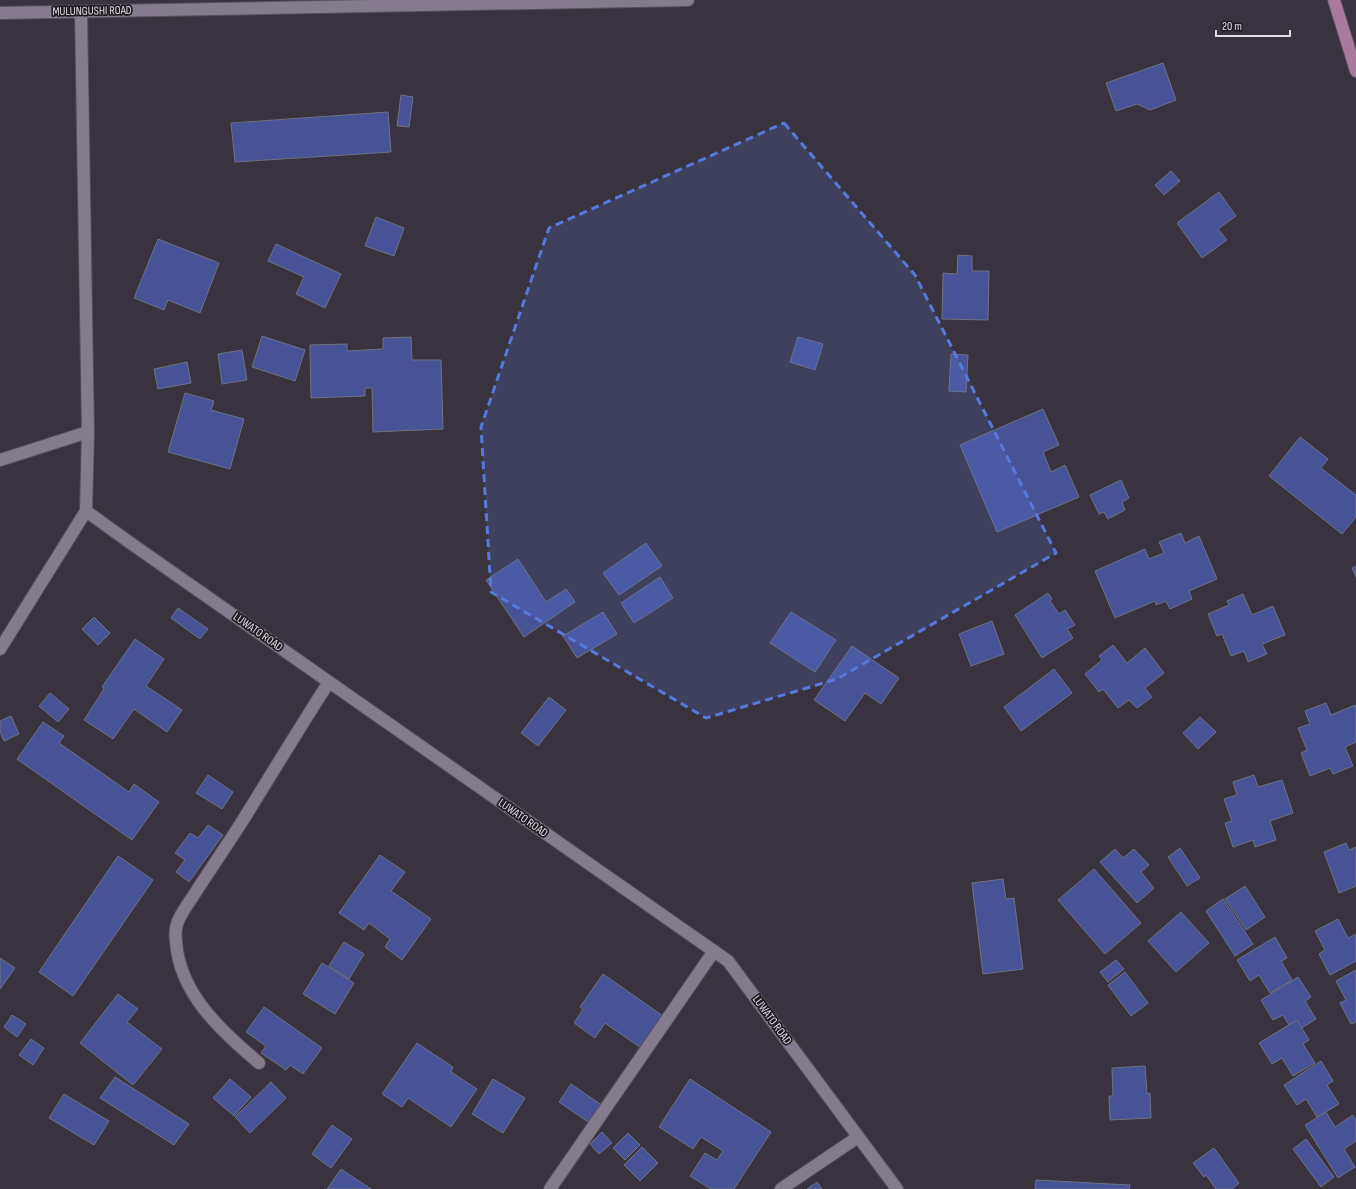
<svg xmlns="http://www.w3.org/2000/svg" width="1356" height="1189" font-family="'Sofia Sans Condensed',sans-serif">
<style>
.building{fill:#475396;stroke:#6f7383}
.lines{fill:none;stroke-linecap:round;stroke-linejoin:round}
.minor-casing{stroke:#56505b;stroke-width:14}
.major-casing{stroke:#56505b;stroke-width:14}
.minor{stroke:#847c8c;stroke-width:12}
.major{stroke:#a97a9b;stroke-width:12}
.marked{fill:#5879dc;fill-opacity:0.2;stroke:#5879dc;stroke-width:3;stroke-dasharray:8 5;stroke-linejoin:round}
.labels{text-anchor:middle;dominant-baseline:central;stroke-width:3.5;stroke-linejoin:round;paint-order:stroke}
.street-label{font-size:12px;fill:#e0dce4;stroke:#1e1b21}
</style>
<rect width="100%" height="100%" fill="#39323f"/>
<g class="building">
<path d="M1163,63L1176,100L1150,110L1137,104L1116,111L1106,83Z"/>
<path d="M401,95L413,97L409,127L397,126Z"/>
<path d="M388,112L391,152L235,162L231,123Z"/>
<path d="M1171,171L1180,181L1164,195L1155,185Z"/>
<path d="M1219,192L1236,216L1218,229L1227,240L1202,258L1177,223Z"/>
<path d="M376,217L404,228L394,256L365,246Z"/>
<path d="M158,239L219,263L200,313L168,300L164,310L134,298Z"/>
<path d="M276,244L341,274L325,308L296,294L304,277L268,261Z"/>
<path d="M958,255L972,256V271H989L988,320L942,319L943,273L957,274Z"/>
<path d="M262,336L305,350L295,381L252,367Z"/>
<path d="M411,337L412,360H441L443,429L373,432L372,388H365V396L311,398L310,345L347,344V351L383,349V338Z"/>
<path d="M798,337L823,344L815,370L790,362Z"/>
<path d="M242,350L247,380L222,384L218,354Z"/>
<path d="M951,354L968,355L966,392L949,391Z"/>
<path d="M187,362L191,383L158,389L154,369Z"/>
<path d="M185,393L214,401L211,410L244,419L230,469L168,452Z"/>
<path d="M1043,409L1059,445L1043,452L1051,472L1065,465L1079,497L997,532L960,445Z"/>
<path d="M1300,437L1328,459L1321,468L1356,495V517L1342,534L1269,476Z"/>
<path d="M1121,480L1129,498L1122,502L1125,510L1108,519L1104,512L1099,514L1090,495Z"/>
<path d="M1181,533L1185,543L1199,536L1217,579L1189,591L1192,599L1170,609L1166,601L1156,605L1155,601L1115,618L1095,571L1145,549L1149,559L1164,553L1159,542Z"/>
<path d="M646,543L662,566L619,595L603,573Z"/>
<path d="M518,559L546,602L566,589L575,602L524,637L486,580Z"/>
<path d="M1356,566V577L1352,568Z"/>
<path d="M660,577L673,598L634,623L621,603Z"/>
<path d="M1048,593L1052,599L1050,601L1059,614L1065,610L1075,625L1067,629L1073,638L1042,658L1015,615Z"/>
<path d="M1243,594L1252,615L1273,606L1285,635L1262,644L1267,654L1248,662L1244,651L1231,656L1222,634L1217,636L1208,614L1229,605L1227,601Z"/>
<path d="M178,608L208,629L200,639L171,618Z"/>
<path d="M603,612L617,634L577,658L563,636Z"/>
<path d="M791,612L836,640L815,672L770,643Z"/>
<path d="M94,617L110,633L98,645L82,629Z"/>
<path d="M992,621L1004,654L971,666L959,634Z"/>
<path d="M135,639L164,659L146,686L182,710L167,732L134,709L113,739L84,720L104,689L102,687Z"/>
<path d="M1113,645L1127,663L1145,648L1164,673L1145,688L1152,697L1137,708L1129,700L1118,708L1103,689L1099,692L1085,674L1102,660L1099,656Z"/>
<path d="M852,646L899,678L881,704L865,693L845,721L814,700Z"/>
<path d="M1054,669L1072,693L1021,731L1004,707Z"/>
<path d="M50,693L69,709L58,722L39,706Z"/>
<path d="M549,697L566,710L538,746L521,733Z"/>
<path d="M1326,703L1331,715L1355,705L1356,708V742L1345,747L1353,766L1333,774L1330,768L1310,776L1301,753L1307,750L1298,728L1310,724L1305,711Z"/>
<path d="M11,716L19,734L4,741L0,732V721Z"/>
<path d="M1200,717L1216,732L1198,749L1183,733Z"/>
<path d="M43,722L64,736L59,743L129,792L134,784L159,802L132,840L17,759Z"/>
<path d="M208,775L233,792L222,809L196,793Z"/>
<path d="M1254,775L1258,787L1282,780L1293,813L1270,821L1276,840L1255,847L1253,840L1233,847L1225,823L1232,821L1224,799L1237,795L1233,782Z"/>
<path d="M208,825L223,835L189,882L176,872L185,860L175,853L190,833L198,838Z"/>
<path d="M1346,843L1349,850L1356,847V886L1339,893L1324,852Z"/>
<path d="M1180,848L1200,878L1187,886L1168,857Z"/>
<path d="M1115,849L1123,858L1134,849L1149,865L1141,872L1154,888L1137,903L1100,862Z"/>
<path d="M380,855L405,872L391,891L431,919L402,960L385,947L390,939L369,923L364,930L339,913Z"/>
<path d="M118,856L153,880L73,996L39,972Z"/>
<path d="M1094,869L1141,923L1105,954L1058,900Z"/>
<path d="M1003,879L1006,899L1014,898L1023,969L983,974L972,883Z"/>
<path d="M1245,886L1265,917L1246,930L1225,899Z"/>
<path d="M1223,899L1253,944L1235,956L1206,911Z"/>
<path d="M1181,912L1209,943L1176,972L1148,941Z"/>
<path d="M1338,919L1348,938L1356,934V961L1330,975L1319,954L1325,950L1315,931Z"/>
<path d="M1275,937L1287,958L1281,961L1292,980L1270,993L1259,975L1250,981L1237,960Z"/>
<path d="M344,942L364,954L349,979L329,966Z"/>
<path d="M0,958L15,968L0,989Z"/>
<path d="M1116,960L1124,969L1108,982L1100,972Z"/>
<path d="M322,963L354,983L335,1014L303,994Z"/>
<path d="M1356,970V1022L1351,1024L1340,1003L1346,1000L1336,981Z"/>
<path d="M1125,972L1148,1003L1131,1016L1108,985Z"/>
<path d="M603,974L663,1016L641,1048L605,1023L595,1038L574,1023L583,1009L580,1007Z"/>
<path d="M1298,977L1311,997L1305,1001L1316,1019L1294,1033L1283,1015L1273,1020L1261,1000Z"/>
<path d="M118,994L138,1009L127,1022L162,1049L133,1085L80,1043Z"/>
<path d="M264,1007L322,1048L303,1074L290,1065L286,1070L261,1053L266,1046L246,1032Z"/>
<path d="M12,1015L26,1024L17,1037L4,1027Z"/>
<path d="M1297,1020L1309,1040L1303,1044L1315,1063L1293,1076L1282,1058L1272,1064L1259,1043Z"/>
<path d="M31,1039L44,1048L33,1065L19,1055Z"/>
<path d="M417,1043L453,1067L451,1072L477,1089L451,1127L408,1098L402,1107L382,1094Z"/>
<path d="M1321,1061L1333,1081L1327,1085L1339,1104L1317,1117L1306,1099L1297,1105L1284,1085Z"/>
<path d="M1145,1066L1147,1094L1150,1093L1151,1118L1110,1120L1109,1096H1113L1112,1068Z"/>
<path d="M115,1077L189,1124L174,1145L100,1098Z"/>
<path d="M230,1079L251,1097L234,1116L213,1098Z"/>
<path d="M493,1079L525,1098L503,1133L472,1114Z"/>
<path d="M690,1079L771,1132L734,1189H711L690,1176L705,1153L717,1160L723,1151L701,1137L693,1149L659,1127Z"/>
<path d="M271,1082L286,1098L250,1133L235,1117Z"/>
<path d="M571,1084L603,1106L591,1124L559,1102Z"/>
<path d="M64,1094L109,1121L94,1145L49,1118Z"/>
<path d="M1326,1112L1335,1127L1353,1115L1356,1120V1141L1344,1149L1355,1167L1338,1178L1305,1125Z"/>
<path d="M332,1125L352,1139L331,1168L312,1154Z"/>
<path d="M602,1132L612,1143L599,1154L590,1144Z"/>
<path d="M628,1133L640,1145L625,1160L613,1148Z"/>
<path d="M1306,1139L1334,1177L1321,1187L1293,1149Z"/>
<path d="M642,1147L658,1163L640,1181L624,1165Z"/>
<path d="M1214,1148L1239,1183L1232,1189H1216L1206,1175L1204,1177L1193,1163Z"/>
<path d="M341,1169L371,1189H327Z"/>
<path d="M1036,1180L1130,1185L1129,1189H1035Z"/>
<path d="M817,1182L822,1189H807Z"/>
</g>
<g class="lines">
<g class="minor-casing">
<g id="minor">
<path d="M0,13L688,0"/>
<path d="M0,460L88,432"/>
<path d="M86,511L129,542L728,961L897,1189"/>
<path d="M0,649L86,511L88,432L81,12"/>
<path d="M259,1063C221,1031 179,993 176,941C175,934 176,924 180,917C185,907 193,897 199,887C212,867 225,848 238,828C268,780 298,730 329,682"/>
<path d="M550,1189L714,951"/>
<path d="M781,1189L858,1137"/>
</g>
</g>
<g class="major-casing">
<path id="major" d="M1334,0L1356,71"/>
</g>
<use href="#minor" class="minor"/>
<use href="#major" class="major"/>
</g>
<path class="marked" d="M784,123L915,275L1056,553L837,679L706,718L491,592L481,427L549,228Z"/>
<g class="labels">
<g class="street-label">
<text transform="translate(92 11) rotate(-1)">MULUNGUSHI ROAD</text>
<text transform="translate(258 632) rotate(35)">LUWATO ROAD</text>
<text transform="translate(523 818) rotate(35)">LUWATO ROAD</text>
<text transform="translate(772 1020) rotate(54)">LUWATO ROAD</text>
</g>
</g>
<path d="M1216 30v6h74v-6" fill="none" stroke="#e0dce4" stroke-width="2"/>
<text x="1222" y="30" font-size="12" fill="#e0dce4" stroke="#1e1b21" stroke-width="3" paint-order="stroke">20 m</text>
</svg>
